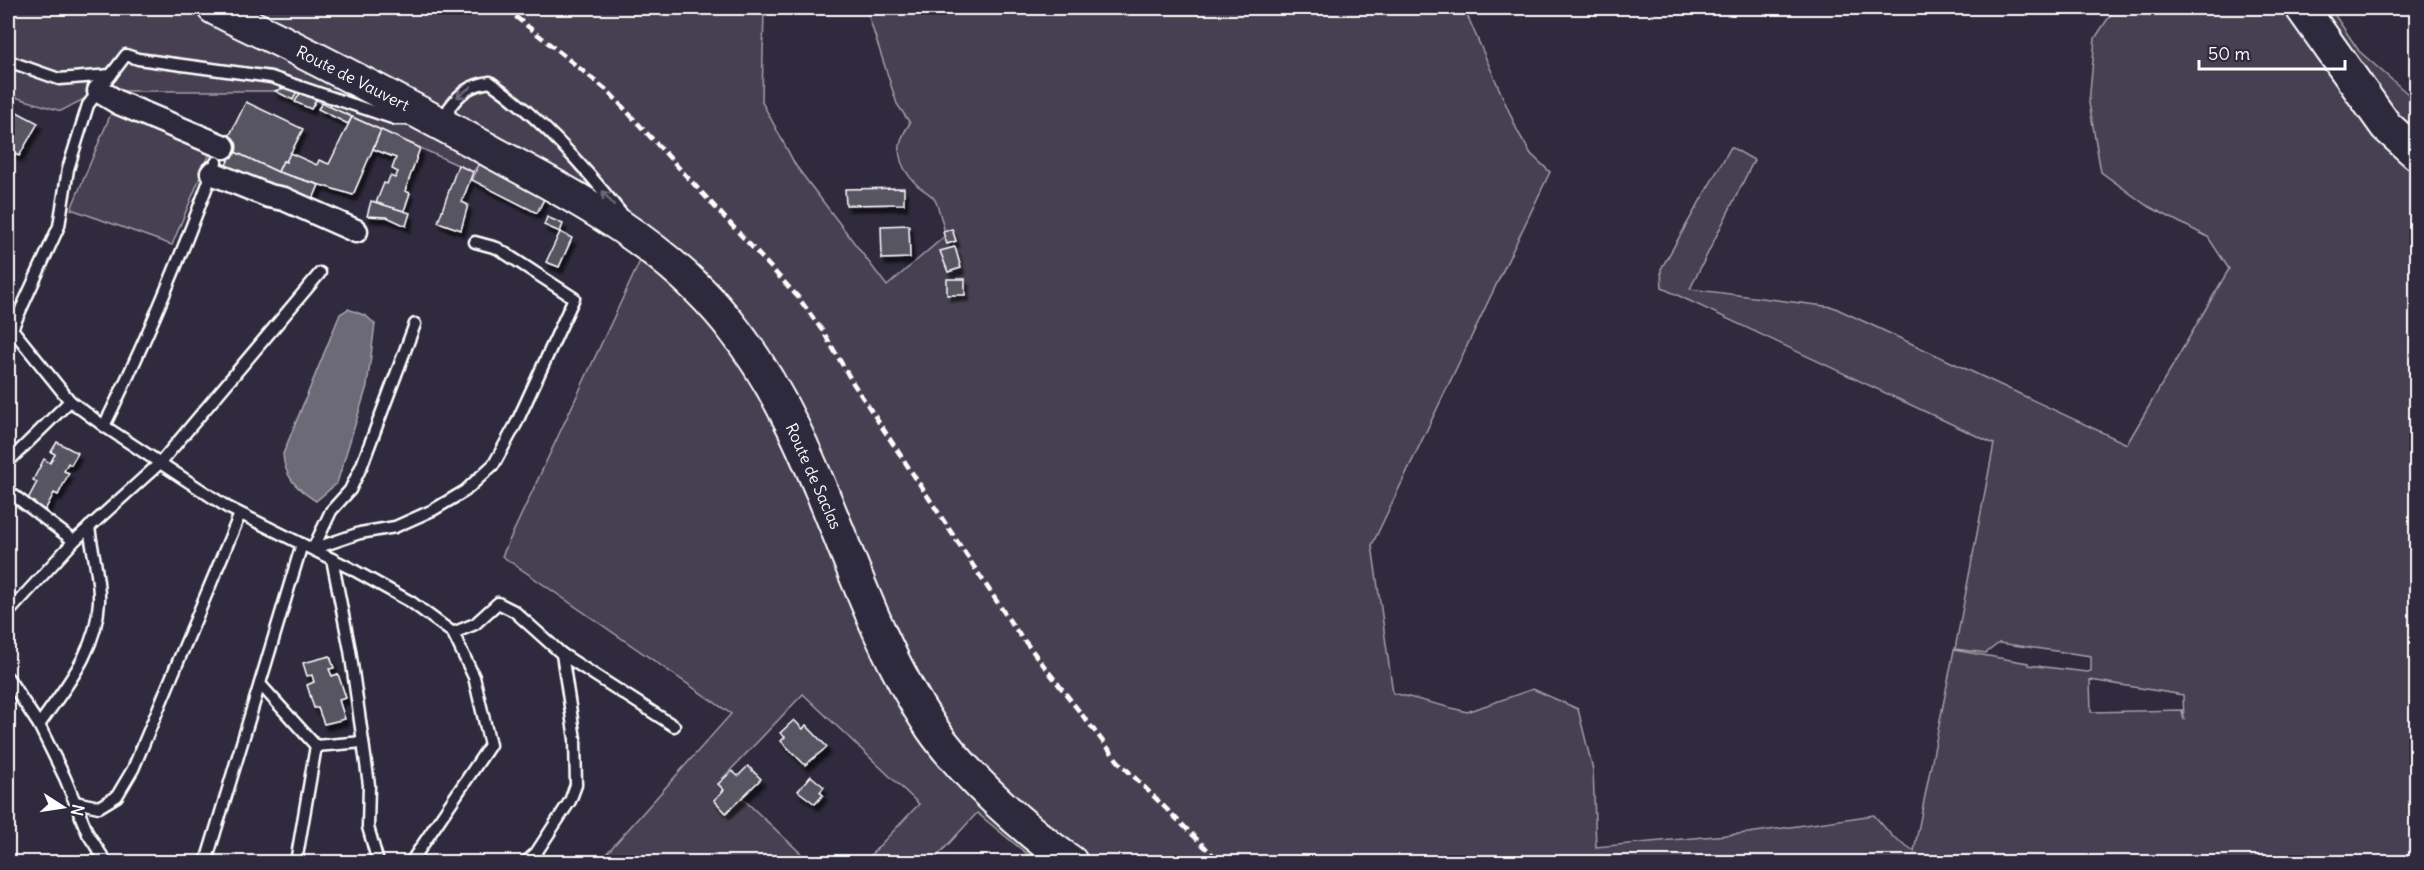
<svg xmlns="http://www.w3.org/2000/svg" width="2424" height="870" font-family="Delius,sans-serif">
<style>
.green{fill:#464152;stroke:#a2a0a8;stroke-width:1.5;fill-rule:evenodd}
.water{fill:#6d6a77;stroke:#a7a6ad;stroke-width:1.5}
.building{fill:#595564;stroke:#fff;stroke-width:1.5;filter:url(#shadow)}
.lines{fill:none;stroke-linecap:round;stroke-linejoin:round}
.lane-casing{stroke:#fff;stroke-width:15}
.street-casing{stroke:#fff;stroke-width:27}
.secondary-casing{stroke:#fff;stroke-width:36}
.lane{stroke:#2f2a3d;stroke-width:10}
.street{stroke:#2f2a3d;stroke-width:22}
.secondary{stroke:#2f2a3d;stroke-width:32}
.rail{stroke:#fff;stroke-width:4.5;stroke-dasharray:9 4.5;stroke-linecap:butt}
.oneway{stroke:#6d6a77}
.labels{text-anchor:middle;dominant-baseline:central;stroke-width:6;stroke-linejoin:round;paint-order:stroke}
.street-label{font-size:16px;fill:#fff;stroke:#2f2a3d}
</style>
<defs>
<filter id="shadow"><feDropShadow dx="3.5" dy="6" stdDeviation="1.5" flood-color="#0009"/></filter>
</defs>
<rect width="100%" height="100%" fill="#2f2a3d"/>
<filter id="ink" filterUnits="userSpaceOnUse"><feTurbulence type="fractalNoise" baseFrequency=".0167" numOctaves="2"/><feDisplacementMap in="SourceGraphic" scale="12" xChannelSelector="R" yChannelSelector="G"/><feConvolveMatrix kernelMatrix="1 2 1 2 8 2 1 2 1" color-interpolation-filters="sRGB"/></filter>
<g filter="url(#ink)">
<g class="green">
<path d="M8,8H764L762,102L796,166L887,286L946,235C942,224 940,210 935,200C931,193 922,190 917,185C896,164 894,146 910,123L897,104L866,8H1464L1518,132L1531,154L1550,172L1372,545L1393,693L1467,712L1533,689L1578,709L1593,770L1596,847L1748,833L1874,815L1892,836L1914,851L1954,650L2028,663V665L2087,672L2091,671V656L1999,643L1986,653L1955,649L1994,444L1662,288L1661,269L1731,147L1754,160L1690,289L1833,307L2127,444L2229,269L2208,237L2146,205L2101,172L2089,103L2095,38L2115,8H2330L2359,51L2416,101V862H1037L977,813L932,862H864L919,804L803,694L722,779L810,862H599L731,714L502,556L640,261L563,206L479,164L473,172L287,87L275,91H99L61,111L8,95ZM2090,680L2183,695L2184,720L2182,710L2091,712Z"/>
<path d="M112,111L211,151L172,245L71,209Z"/>
</g>
<path class="water" d="M348,309L366,316L375,324L367,386L337,483L316,501C298,490 284,477 283,454L340,314Z"/>
<g class="building">
<path d="M287,87L297,91L293,100L275,91Z"/>
<path d="M300,93L316,100L311,109L295,102Z"/>
<path d="M246,102L303,129L286,162L283,161L278,172L224,147Z"/>
<path d="M322,103L352,117L348,124L318,109Z"/>
<path d="M17,112L38,123L19,156L8,150V128Z"/>
<path d="M352,117L381,130L353,195L278,172L283,161L286,162L290,153L317,165L319,160L329,164Z"/>
<path d="M381,130L420,148L405,191L410,193L404,211L376,203L384,183L387,184L390,176L395,178L398,172L392,169L396,158L373,149Z"/>
<path d="M233,151L278,172L319,185L311,204L225,167Z"/>
<path d="M479,164L545,197L537,213L472,180Z"/>
<path d="M458,165L473,172L462,202L468,205L461,230L438,222Z"/>
<path d="M904,188V204L846,205L845,189Z"/>
<path d="M371,201L410,213L406,226L387,217L367,216Z"/>
<path d="M547,217L563,224L560,232L544,225Z"/>
<path d="M909,225L910,258L882,259L881,226Z"/>
<path d="M952,229L956,241L947,244L943,232Z"/>
<path d="M560,232L572,238L559,267L546,262Z"/>
<path d="M955,247L961,268L948,272L940,251Z"/>
<rect x="947" y="279" width="18" height="16"/>
<path d="M57,442L78,453L71,465L68,463L64,471L69,473L58,495L54,493L45,510L27,501L37,482L33,480L44,459L50,463L55,454L51,452Z"/>
<path d="M330,656L334,668L329,669L332,676L338,674L346,698L339,700L345,719L324,724L318,708H314L307,685L314,682L312,675L307,676L303,663Z"/>
<path d="M794,720L803,729L806,725L827,747L805,765L781,741L785,737L780,733Z"/>
<path d="M748,766L761,779L726,813L714,800L724,790L718,784L732,771L738,776Z"/>
<path d="M811,776L824,787L820,792L823,795L815,804L798,791Z"/>
</g>
<g class="lines">
<g class="lane-casing">
<g id="lane">
<path d="M8,61L59,79L111,75"/>
<path d="M450,123L449,108C461,92 470,85 490,82C540,117 583,165 621,213"/>
<path d="M216,162C183,252 147,340 104,426L70,401L12,329L59,226L68,169L88,105L126,55L138,59L271,77L395,119H409"/>
<path d="M104,426L227,507L350,568L411,602L453,633L474,677L490,745L411,862"/>
<path d="M8,462L70,401"/>
<path d="M8,491L74,541L160,463L320,273"/>
<path d="M313,549L360,533L395,527L433,510L465,491L494,464L516,424L574,298L497,248L475,242"/>
<path d="M313,549L331,511L350,490L362,465L415,324"/>
<path d="M332,559L350,650L363,742"/>
<path d="M8,613L74,541"/>
<path d="M453,633L475,624L498,603L514,611L562,654L674,726"/>
<path d="M8,678L39,725L65,778L88,834L106,862"/>
<path d="M260,684L316,746L363,742L369,785L368,827L378,862"/>
<path d="M39,725C66,686 97,651 99,601C100,578 92,551 89,527"/>
<path d="M75,802L99,807L117,796L133,769L240,514"/>
<path d="M206,862L302,544"/>
<path d="M296,862L316,746"/>
<path d="M526,862L536,853L570,801L576,785L575,739L562,654"/>
</g>
</g>
<g class="street-casing">
<g id="street">
<path d="M99,91L119,103L224,147"/>
<path d="M212,173L269,196L284,199L356,231"/>
</g>
</g>
<g class="secondary-casing">
<g id="secondary">
<path d="M214,8C238,21 263,32 287,44C357,80 426,115 494,153C580,199 666,245 728,322C824,441 847,600 931,727C963,774 1025,830 1071,862"/>
<path d="M2302,8L2386,126L2416,153"/>
</g>
</g>
<use href="#lane" class="lane"/>
<use href="#street" class="street"/>
<use href="#secondary" class="secondary"/>
<path class="rail" d="M505,8L609,92L798,297L824,333L853,383L1013,626L1118,761L1220,862"/>
</g>
<defs><path id="oneway-shaft" d="M-6 0H5M1.5-3L5.5 0L1.5 3" fill="none" stroke-width="1.6" stroke-linecap="round" stroke-linejoin="round" transform="scale(1.5)"/></defs>
<g class="oneway">
<use href="#oneway-shaft" transform="translate(464 92) rotate(142)"/>
<use href="#oneway-shaft" transform="translate(608 198) rotate(-130)"/>
</g>
</g>
<g class="labels">
<g class="street-label">
<text transform="translate(353 78) rotate(27)">Route de Vauvert</text>
<text transform="translate(814 476) rotate(66)">Route de Saclas</text>
</g>
</g>
<rect width="2424" height="870" fill="none" stroke="#2f2a3d" stroke-width="30"/>
<rect x="15" y="15" width="2394" height="840" fill="none" stroke="#fff" stroke-width="2" filter="url(#ink)"/>
<g transform="translate(63 807) rotate(102)" stroke="#2f2a3d" stroke-width="4.5" paint-order="stroke">
<path d="M0-4.5L10 22L0 15L-10 22Z" fill="#ffffff"/>
<text y="-9" font-size="16" font-weight="bold" text-anchor="middle" fill="#ffffff">N</text>
</g>
<path d="M2199 60v9h146v-9" fill="none" stroke="#ffffff" stroke-width="3"/>
<text x="2208" y="60" font-size="18" fill="#ffffff" stroke="#2f2a3d" stroke-width="4.5" paint-order="stroke">50 m</text>
</svg>
